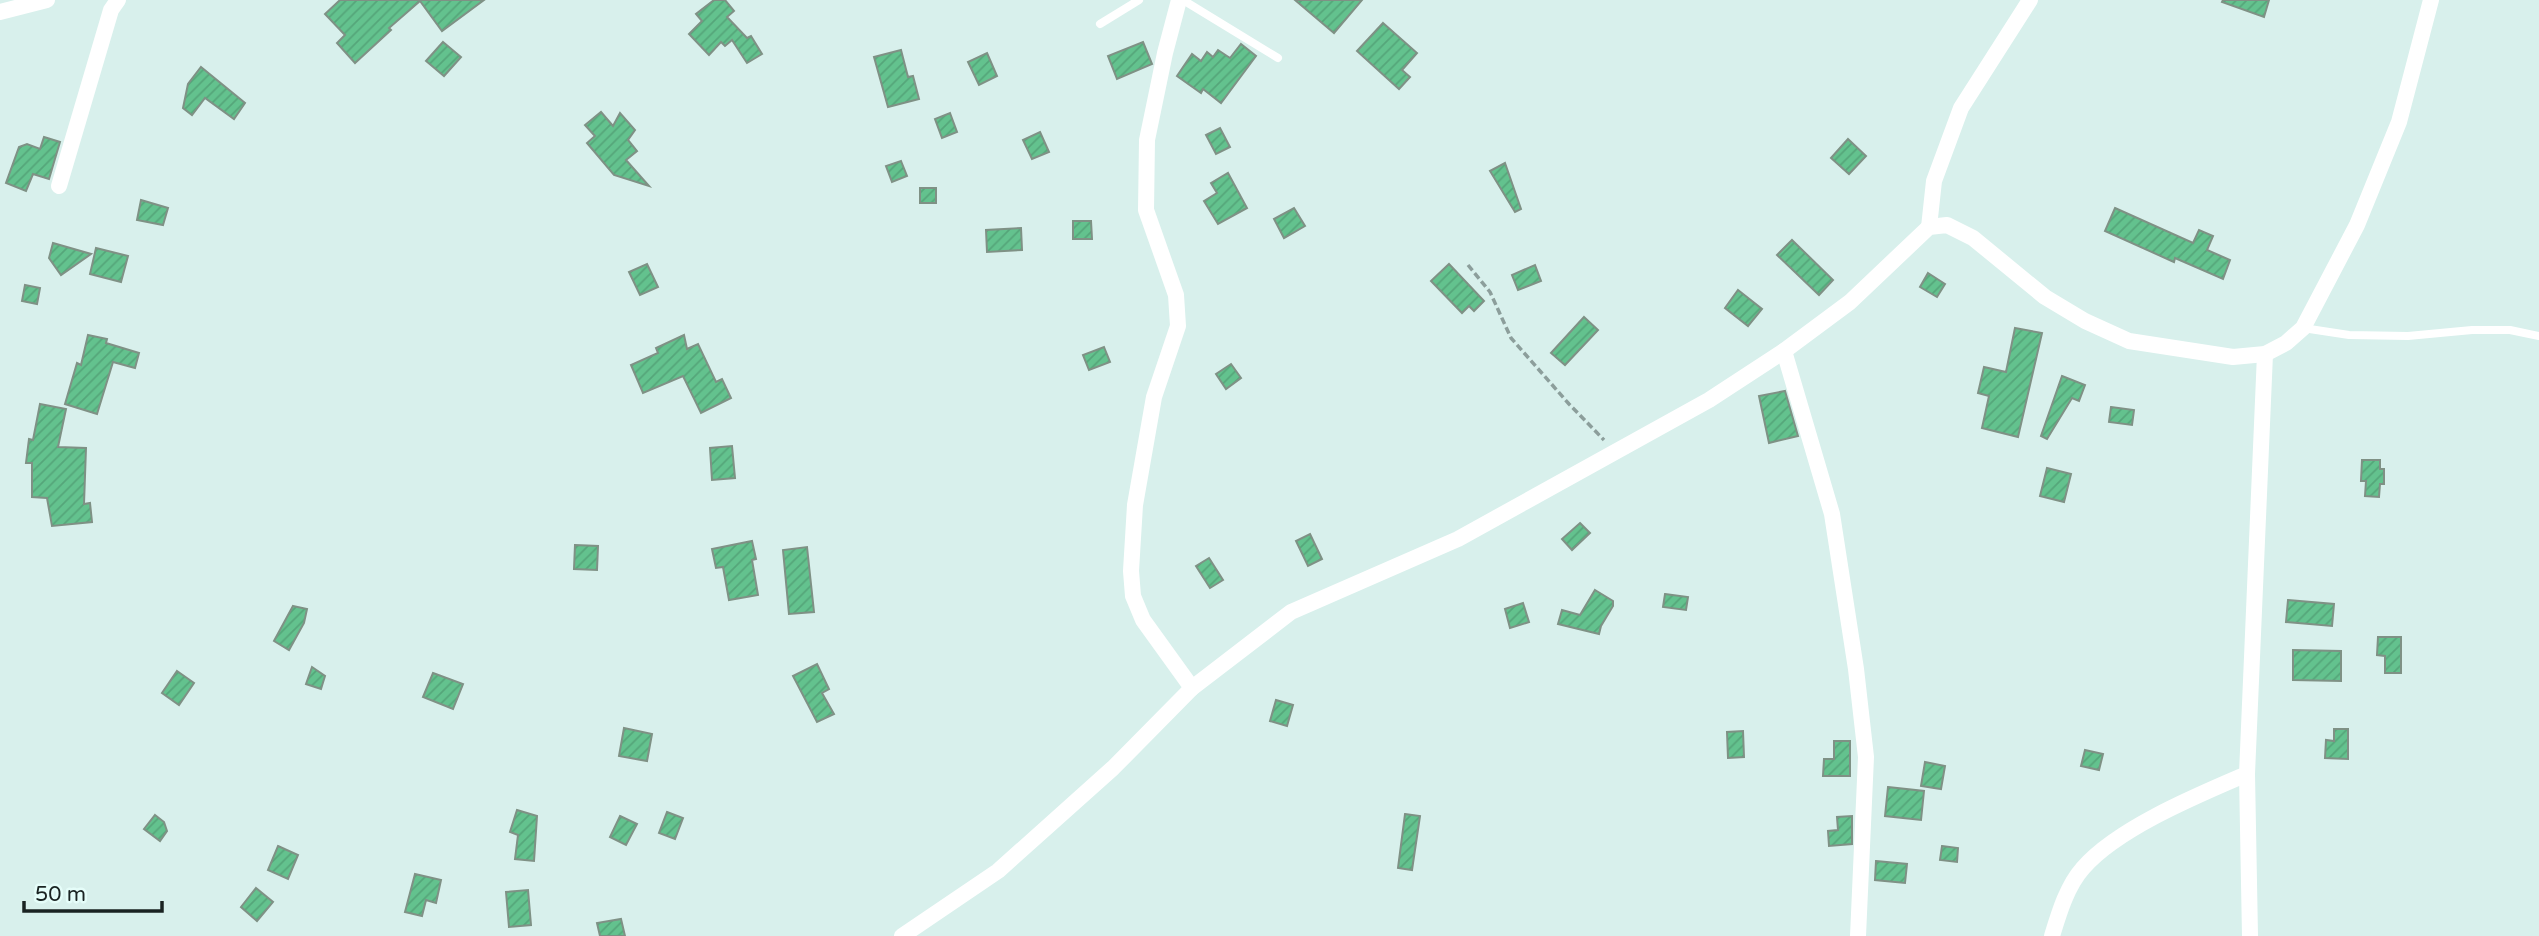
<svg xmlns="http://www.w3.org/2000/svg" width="2539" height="936" font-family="'Varela Round',sans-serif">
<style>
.building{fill:url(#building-hatch);stroke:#7f9185;stroke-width:2}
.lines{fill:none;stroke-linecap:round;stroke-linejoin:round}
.path{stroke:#8c9e9b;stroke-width:3.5;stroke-dasharray:7 3.5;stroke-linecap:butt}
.lane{stroke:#fff;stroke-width:8}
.street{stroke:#fff;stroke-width:16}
</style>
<defs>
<pattern id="building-hatch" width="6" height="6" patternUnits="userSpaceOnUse" patternTransform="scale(1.75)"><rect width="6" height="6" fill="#63c28e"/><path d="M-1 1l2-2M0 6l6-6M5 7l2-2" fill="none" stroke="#55a67a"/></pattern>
</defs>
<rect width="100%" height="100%" fill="#d8f0ec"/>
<g class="building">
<path d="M340,0H484L442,31L420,1L389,28L391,30L355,63L337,43L345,35L325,14Z"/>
<path d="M714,0H725L734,11L727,17L747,38L751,36L762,54L747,63L732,40L725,46L721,42L709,55L689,34L702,21L696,14Z"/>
<path d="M1295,0H1362L1334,33Z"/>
<path d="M2223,0H2269L2264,17L2222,2Z"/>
<path d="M1383,23L1417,53L1402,70L1410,77L1399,89L1357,51Z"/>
<path d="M443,42L461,57L444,76L426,61Z"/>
<path d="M1143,42L1152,64L1117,79L1108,56Z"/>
<path d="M1241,44L1256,56L1221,103L1203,89L1201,93L1177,76L1192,54L1201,61L1207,52L1213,57L1218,50L1230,58Z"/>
<path d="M901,50L908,77L913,76L919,99L888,107L874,57Z"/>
<path d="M987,53L997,76L979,85L968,62Z"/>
<path d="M201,67L245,103L234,119L205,98L192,115L183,108L188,84Z"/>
<path d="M601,112L613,126L620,113L635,130L628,140L637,151L626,160L649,186L614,175L587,143L595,136L585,125Z"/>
<path d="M950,113L957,132L942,138L935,119Z"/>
<path d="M1220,128L1230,147L1216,154L1206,135Z"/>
<path d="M1040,132L1049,152L1032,159L1023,140Z"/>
<path d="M44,137L60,142L49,179L33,174L26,191L6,183L19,147L27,144L40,149Z"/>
<path d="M1848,139L1866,156L1849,174L1831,158Z"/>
<path d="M901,161L907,176L892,182L886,166Z"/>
<path d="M1505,163L1521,209L1515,212L1490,171Z"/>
<path d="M1228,173L1247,208L1218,224L1204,201L1217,193L1211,183Z"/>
<rect x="920" y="188" width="16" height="15"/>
<path d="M141,200L168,208L163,225L137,220Z"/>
<path d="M1294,208L1305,226L1284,238L1274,219Z"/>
<path d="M2115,208L2193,243L2199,230L2213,236L2207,250L2230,260L2223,279L2175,258L2174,262L2105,231Z"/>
<path d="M1073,221H1091L1092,239H1073Z"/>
<path d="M1021,228L1022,250L987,252L986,230Z"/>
<path d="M1792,240L1833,280L1819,295L1777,255Z"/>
<path d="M53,243L91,254L61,275L49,258Z"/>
<path d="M96,248L128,256L121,282L90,274Z"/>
<path d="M647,264L658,287L640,295L629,272Z"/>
<path d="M1449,264L1484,301L1474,311L1469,306L1462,313L1431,281Z"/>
<path d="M1535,265L1541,281L1518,290L1512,275Z"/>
<path d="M1928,273L1945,284L1937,297L1920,287Z"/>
<path d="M25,285L40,288L37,304L22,301Z"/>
<path d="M1738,290L1762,309L1748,326L1725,308Z"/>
<path d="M1584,317L1598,330L1565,365L1551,353Z"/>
<path d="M2015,328L2042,333L2018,437L1982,428L1989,396L1978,393L1984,367L2006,372Z"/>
<path d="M88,335L107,339L106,343L139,353L135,368L113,362L97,414L65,404L77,363L81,365Z"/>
<path d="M684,335L687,349L698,344L716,382L722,379L731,398L701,413L683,376L643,393L631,365L658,353L656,348Z"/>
<path d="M1104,347L1110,362L1089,370L1083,355Z"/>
<path d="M1231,364L1241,378L1226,389L1216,374Z"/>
<path d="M2062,376L2085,385L2079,401L2072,398L2047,439L2041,436Z"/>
<path d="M1785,391L1798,436L1769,443L1759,396Z"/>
<path d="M40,404L66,409L58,447L86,448L84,504L90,503L92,522L52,526L47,498L32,497V463H26L29,439L33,440Z"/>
<path d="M2111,407L2134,410L2132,425L2109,422Z"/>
<path d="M732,446L735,478L712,480L710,448Z"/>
<path d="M2362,460H2380V469H2384V484H2380L2379,497L2365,496L2366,481H2361Z"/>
<path d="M2047,468L2071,474L2064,502L2040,496Z"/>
<path d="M1580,523L1590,533L1572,550L1562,539Z"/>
<path d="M1310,534L1322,559L1308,566L1296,541Z"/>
<path d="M752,541L756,559L752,560L758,595L729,600L723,567L716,568L712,549Z"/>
<path d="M575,545L598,546L597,570L574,569Z"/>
<path d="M807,547L814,612L789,614L783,550Z"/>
<path d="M1209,558L1223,580L1210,588L1196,566Z"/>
<path d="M1595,590L1613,601V606L1601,626L1599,634L1558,624L1562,610L1580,615Z"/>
<path d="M1665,594L1688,597L1686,610L1663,607Z"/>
<path d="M2288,600L2334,604L2332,626L2286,622Z"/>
<path d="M1523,603L1529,622L1510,628L1505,609Z"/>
<path d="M293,606L307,609L304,623L289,650L274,641Z"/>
<path d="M2378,637H2401V673H2385V656L2377,655Z"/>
<path d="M2293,650L2341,651V681L2293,680Z"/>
<path d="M817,664L829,689L822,693L834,714L817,722L793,676Z"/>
<path d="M312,667L325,676L321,689L306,684Z"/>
<path d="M177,671L194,683L179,705L162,693Z"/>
<path d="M433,673L463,684L453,709L423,697Z"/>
<path d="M1276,700L1293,705L1287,726L1270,721Z"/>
<path d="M624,728L652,734L647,761L619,756Z"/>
<path d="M2334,729H2348V759L2325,758L2326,740L2334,741Z"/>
<path d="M1743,731L1744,757L1728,758L1727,732Z"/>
<path d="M1834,741H1850V776H1823L1824,759H1834Z"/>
<path d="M2085,750L2103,754L2099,770L2081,766Z"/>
<path d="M1925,762L1945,766L1941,789L1921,786Z"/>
<path d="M1888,787L1924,791L1921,820L1885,816Z"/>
<path d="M517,810L537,816L534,861L515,859L518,835L510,832Z"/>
<path d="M667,812L683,818L675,839L659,833Z"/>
<path d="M1405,814L1420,816L1412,870L1398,868Z"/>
<path d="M155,815L164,822L167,831L160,841L144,829Z"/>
<path d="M620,816L637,824L626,845L610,837Z"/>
<path d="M1852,816V844L1829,846L1828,831L1838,830L1837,817Z"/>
<path d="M278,846L298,855L288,879L268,870Z"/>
<path d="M1942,846L1958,848L1957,862L1940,860Z"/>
<path d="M1876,861L1907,864L1905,883L1875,880Z"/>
<path d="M415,874L441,880L436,903L426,900L422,916L405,912Z"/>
<path d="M256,888L273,902L257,921L241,907Z"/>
<path d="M528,890L531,925L509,927L506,892Z"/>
<path d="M621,919L625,936H600L597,923Z"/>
</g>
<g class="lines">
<path class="path" d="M1468,265L1490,292L1511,338L1569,404L1604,440"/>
<g class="lane">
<path d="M1183,0L1278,58"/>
<path d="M1100,24L1139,0"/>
<path d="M2303,328L2349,335L2408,336L2472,330H2510L2539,336"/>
</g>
<g class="street">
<path d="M1179,0L1165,53L1147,140L1146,210L1176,295L1178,326L1154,397L1135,505L1131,571L1133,596L1143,620L1192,688"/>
<path d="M0,12L47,0"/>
<path d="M59,186L111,10L118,0"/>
<path d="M1929,227L1934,181L1961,108L2030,0"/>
<path d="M1784,351L1832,514L1856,669L1866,757L1858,936"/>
<path d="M902,936L998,871L1113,768L1192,688L1291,612L1458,539L1709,400L1784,351L1850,302L1929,227L1947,225L1973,238L2045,297L2085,321L2129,341L2233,357L2265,354L2286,343L2303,328L2357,225L2399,122L2431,0"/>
<path d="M2052,936C2059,913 2067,886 2083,868C2118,828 2198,795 2247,774"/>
<path d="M2250,936L2247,774L2265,354"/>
</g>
</g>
<path d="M24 901v10h138v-10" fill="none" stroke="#1a2322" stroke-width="3.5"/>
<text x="35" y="901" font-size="21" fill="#1a2322" stroke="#e5fdf9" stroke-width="5" paint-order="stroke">50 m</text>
</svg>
